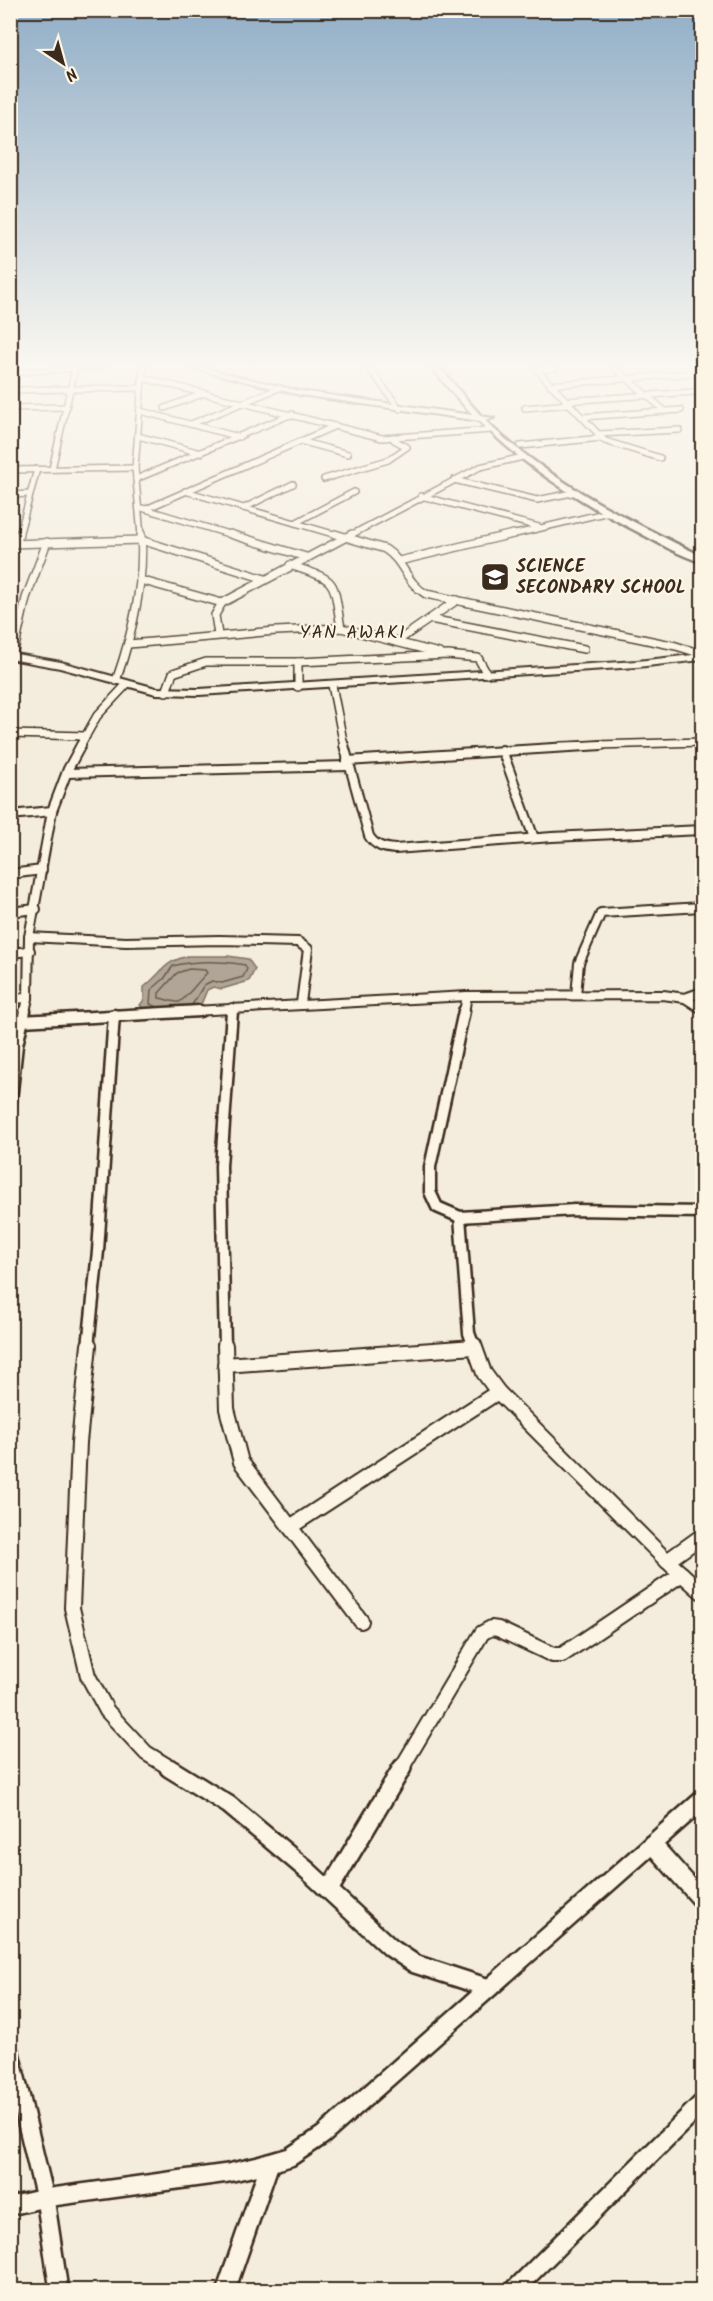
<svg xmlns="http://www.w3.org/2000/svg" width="713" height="2301" font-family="Kalam,sans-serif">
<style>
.water{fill:#b0a596;stroke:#817466;stroke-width:1.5}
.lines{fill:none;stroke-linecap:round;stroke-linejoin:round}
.shore{stroke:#6a5b4e;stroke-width:1.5}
.minor-far5-casing{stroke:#3b2a1e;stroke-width:8}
.minor-far4-casing{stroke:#3b2a1e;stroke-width:10}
.minor-far3-casing{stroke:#3b2a1e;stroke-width:12}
.minor-far2-casing{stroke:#3b2a1e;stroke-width:15}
.minor-far1-casing{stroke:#3b2a1e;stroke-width:18}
.minor-casing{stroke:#3b2a1e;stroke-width:22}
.tertiary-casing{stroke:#3b2a1e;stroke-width:4}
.trunk-casing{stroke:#3b2a1e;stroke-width:5}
.minor-far5{stroke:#fcf5e5;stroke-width:5}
.minor-far4{stroke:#fcf5e5;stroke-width:7}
.minor-far3{stroke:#fcf5e5;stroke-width:8}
.minor-far2{stroke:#fcf5e5;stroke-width:10}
.minor-far1{stroke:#fcf5e5;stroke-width:14}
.minor{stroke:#fcf5e5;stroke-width:17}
.tertiary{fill:#fcf5e5;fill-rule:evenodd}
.trunk{fill:#fcf5e5;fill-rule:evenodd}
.labels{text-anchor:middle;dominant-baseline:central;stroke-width:4.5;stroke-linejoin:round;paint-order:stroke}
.far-poi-label{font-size:18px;font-weight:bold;fill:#3b2a1e;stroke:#fcf5e5;text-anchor:start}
.far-neighbourhood-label{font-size:18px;letter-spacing:1.5px;fill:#3b2a1e;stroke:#fcf5e5}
</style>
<rect width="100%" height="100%" fill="#f4eddd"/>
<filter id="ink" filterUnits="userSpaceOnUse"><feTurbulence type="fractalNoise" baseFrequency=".0167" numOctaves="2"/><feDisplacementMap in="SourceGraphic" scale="12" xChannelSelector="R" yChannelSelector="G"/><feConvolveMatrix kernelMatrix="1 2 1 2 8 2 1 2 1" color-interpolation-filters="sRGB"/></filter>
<g filter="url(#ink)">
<path class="water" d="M188,956H228L248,959L255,969L249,981L222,989L213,987L207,990L202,1002L195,1010C180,1010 151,1018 140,1005L144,1000V987C163,972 163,962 188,956Z"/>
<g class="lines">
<g class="shore">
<path d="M189,969L205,970L207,973C200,979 184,1001 179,1002C173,1002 165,999 159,998V993L177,973Z"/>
<path d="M158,1007L150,1004L151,990L164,979L173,966C197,960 221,961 245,965L247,969L243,977L222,983L212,981L204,985L192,1005"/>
</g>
<g class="minor-far5-casing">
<g id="minor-far5">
<path d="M369,368L400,409"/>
<path d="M535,368L605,441L660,458"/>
<path d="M615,368L665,411"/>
<path d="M537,370L556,368"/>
<path d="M143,378L382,438L491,430"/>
<path d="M550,385L694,373"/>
<path d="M10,390L141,388"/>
<path d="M565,401L694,392"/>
<path d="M10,408L67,407"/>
<path d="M165,408L205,393"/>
<path d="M525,408L569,404"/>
<path d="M140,411L239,437"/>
<path d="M582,417L681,410"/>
<path d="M191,424L279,388"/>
<path d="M598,434L679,430"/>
<path d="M138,436L201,453"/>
<path d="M300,441L348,454"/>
<path d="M520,446L602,438"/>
<path d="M52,469L75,368"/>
<path d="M10,470L135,468"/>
<path d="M136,479L292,414"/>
<path d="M324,479L388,460L407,447L394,440"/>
<path d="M454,480L537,500L577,492"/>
<path d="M185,491L340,536"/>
<path d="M10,495L30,494"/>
<path d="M421,496L539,527"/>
<path d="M142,508L235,536"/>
<path d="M244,508L293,484"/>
<path d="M146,509L335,426"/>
<path d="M295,523L354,492"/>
<path d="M19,536L37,469"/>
<path d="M141,536L135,468L143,368"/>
<path d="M349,536L480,467L523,457"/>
<path d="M507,536L609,512"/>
</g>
</g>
<g class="minor-far4-casing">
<g id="minor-far4">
<path d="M230,534L306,557"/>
<path d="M335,534L385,549C404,561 406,583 426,594L676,646L702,654"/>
<path d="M17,543L19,534"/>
<path d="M10,544L141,540L265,579"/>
<path d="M399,561L513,534"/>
<path d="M290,565C340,582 332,577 341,628"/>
<path d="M140,580L222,603"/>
<path d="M430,619L584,649"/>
<path d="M218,635L215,615L222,603L352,534"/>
<path d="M396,642L457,600"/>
<path d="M129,644L276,631L341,628L439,653"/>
<path d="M13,656L26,598L47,542"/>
<path d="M298,662V687"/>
<path d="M116,681C132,635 145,584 141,534"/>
<path d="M332,685L344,746"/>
<path d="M166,692L173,673L206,662H298L448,655L478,658L487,674"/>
<path d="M10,734L86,736"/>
<path d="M80,746L97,716L126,685"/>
<path d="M561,746L702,742"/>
</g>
</g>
<g class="minor-far3-casing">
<g id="minor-far3">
<path d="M344,745L369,836C375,846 384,848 395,849L552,837L702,830"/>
<path d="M502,750L534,838"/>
<path d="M347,761L602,745"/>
<path d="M67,773L348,766"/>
<path d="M10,815L52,811"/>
<path d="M10,874L42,870"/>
<path d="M10,912L36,909"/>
<path d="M29,937L126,942L219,940L298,942L308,949L301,1003"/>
<path d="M10,953L30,951"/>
<path d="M576,995L579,963L601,913L702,907"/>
<path d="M685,998L702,992"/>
<path d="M10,999L28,998"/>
<path d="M25,1012L28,998L29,937L52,811L68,769L81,745"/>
<path d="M175,1012L467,996L663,995L685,998L702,1009"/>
<path d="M232,1012V1008"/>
<path d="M464,1012L467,996"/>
</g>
</g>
<g class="minor-far2-casing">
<g id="minor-far2">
<path d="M464,1011L430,1167V1192L437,1207L460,1217L574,1210L702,1212"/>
<path d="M22,1021L200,1011"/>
<path d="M10,1109L17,1045L25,1011"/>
<path d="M460,1217L469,1333L474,1347"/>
<path d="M88,1347L98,1251L114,1015"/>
<path d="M225,1347L221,1166L232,1011"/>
</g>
</g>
<g class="minor-far1-casing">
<g id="minor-far1">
<path d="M89,1345L79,1442L72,1608L88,1676L107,1711L146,1753L172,1769"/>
<path d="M225,1345L227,1409L241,1462L361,1621"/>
<path d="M474,1345L484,1373L498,1392L667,1561L702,1592"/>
<path d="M225,1365L474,1347"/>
<path d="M290,1527L498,1392"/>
<path d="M667,1561L702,1536"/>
<path d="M401,1769L482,1633L491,1628L498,1629L553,1655H562L682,1574"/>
</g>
</g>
<g class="minor-casing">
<g id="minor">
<path d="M169,1768L229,1805L308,1871L391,1948L415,1964L489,1988"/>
<path d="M652,1844L702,1900"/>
<path d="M329,1890L402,1768"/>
<path d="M10,2053L45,2198L59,2290"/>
<path d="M10,2206L45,2198L228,2173L259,2166L290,2157L323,2135L702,1800"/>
<path d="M226,2290L270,2163"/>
<path d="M514,2290L702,2103"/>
</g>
</g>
<g class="tertiary-casing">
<g id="tertiary">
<path d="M65,368H104L10,375V371Z"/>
<path d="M192,368H203L300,391L494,418L480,421L300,395Z"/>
<path d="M10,653L61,662L156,688L199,689L637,661L702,654V660L637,667L199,695L156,694L60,668L10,659Z"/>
</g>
</g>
<g class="trunk-casing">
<path id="trunk" d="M432,368H440C458,389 475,411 495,430C556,484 629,521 702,556V562C682,557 659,543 640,533C555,489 492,444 432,368Z"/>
</g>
<use href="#minor-far5" class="minor-far5"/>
<use href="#minor-far4" class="minor-far4"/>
<use href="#minor-far3" class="minor-far3"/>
<use href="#minor-far2" class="minor-far2"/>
<use href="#minor-far1" class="minor-far1"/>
<use href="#minor" class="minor"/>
<use href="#tertiary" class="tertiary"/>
<use href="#trunk" class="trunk"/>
</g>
</g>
<linearGradient id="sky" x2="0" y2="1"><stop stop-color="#91aec7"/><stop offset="0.53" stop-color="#faf7f0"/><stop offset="1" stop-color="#faf7f0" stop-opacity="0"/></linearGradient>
<rect width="713" height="690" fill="url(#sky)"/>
<defs>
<g id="school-square" transform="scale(1.5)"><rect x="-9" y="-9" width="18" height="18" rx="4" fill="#3b2a1e" stroke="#fcf5e5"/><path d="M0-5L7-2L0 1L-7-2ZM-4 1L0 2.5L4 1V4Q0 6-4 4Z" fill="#fff"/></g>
</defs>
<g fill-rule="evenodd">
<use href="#school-square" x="495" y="577"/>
</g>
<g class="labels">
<g class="far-poi-label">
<text x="516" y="567">SCIENCE<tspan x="516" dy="21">SECONDARY SCHOOL</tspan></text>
</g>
<g class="far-neighbourhood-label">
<text x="353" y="633">YAN AWAKI</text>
</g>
</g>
<rect width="713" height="2301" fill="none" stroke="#fcf5e5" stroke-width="36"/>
<rect x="18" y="18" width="677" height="2265" fill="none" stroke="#3b2a1e" stroke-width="2" filter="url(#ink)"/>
<g transform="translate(63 63) rotate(144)" stroke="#fcf5e5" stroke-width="4.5" paint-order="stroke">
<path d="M0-4.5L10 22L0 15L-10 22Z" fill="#3b2a1e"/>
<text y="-9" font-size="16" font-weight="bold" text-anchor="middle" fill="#3b2a1e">N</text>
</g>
</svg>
